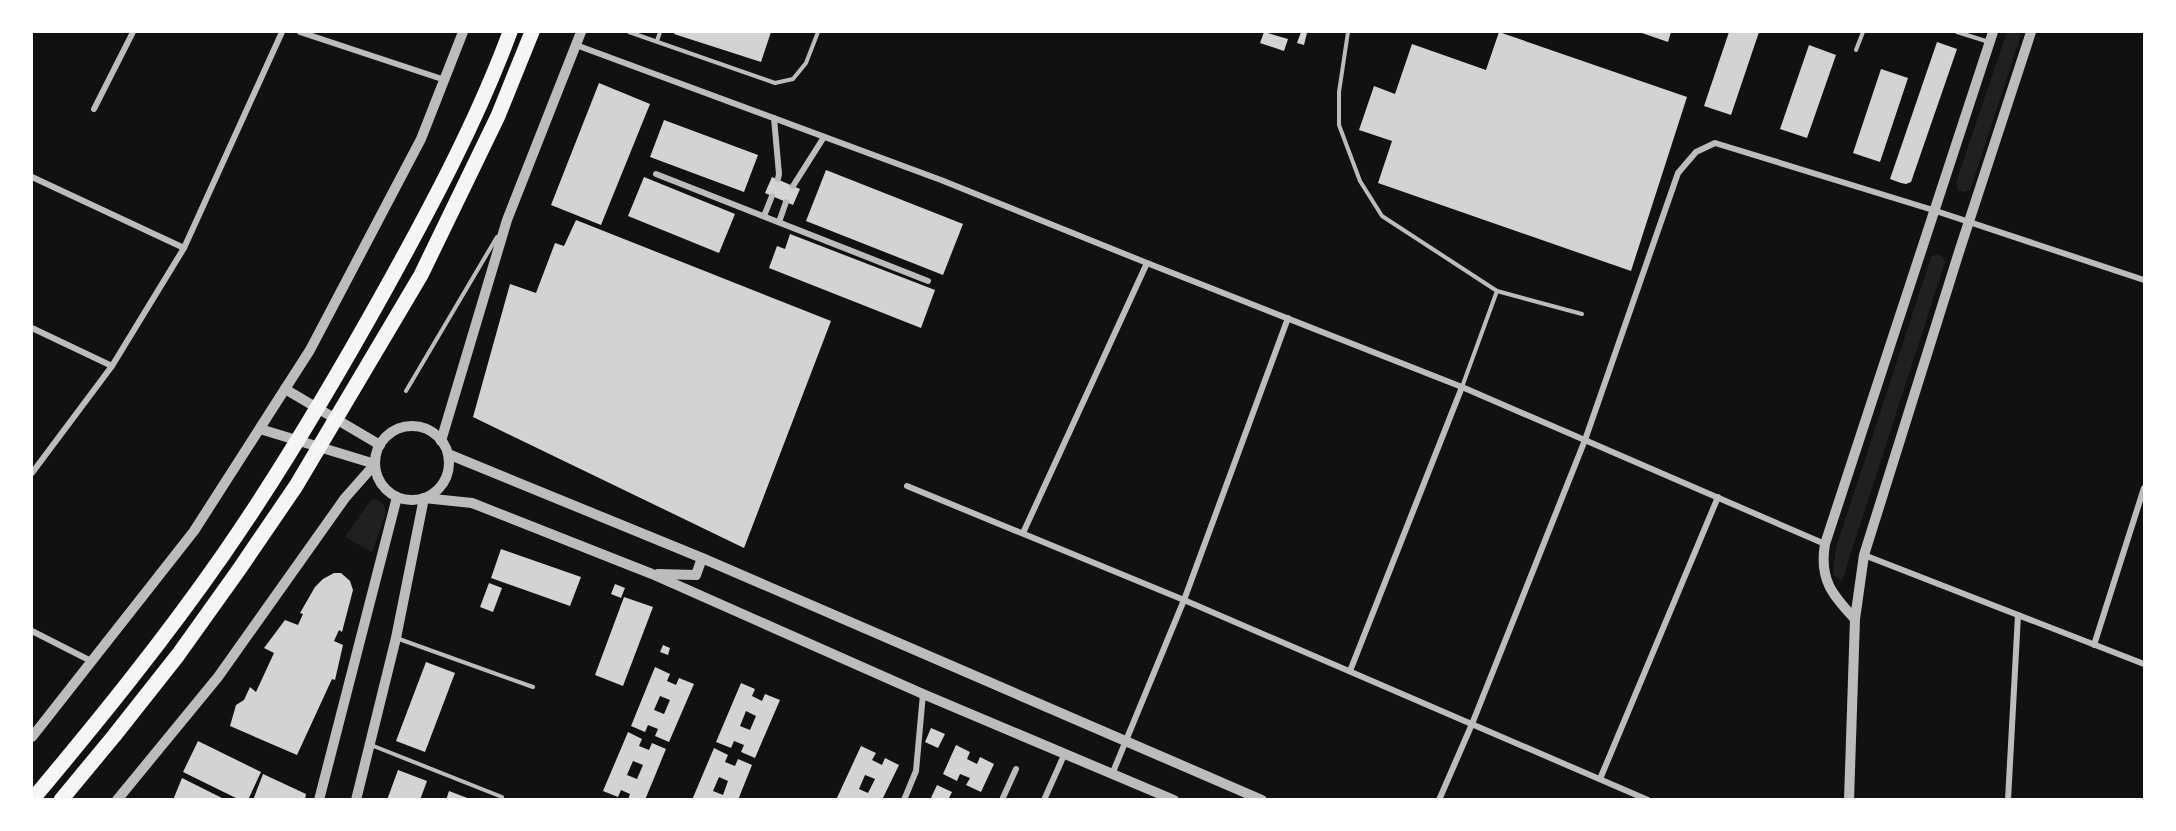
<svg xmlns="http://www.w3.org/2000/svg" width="2176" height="831" font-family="'Space Grotesk',sans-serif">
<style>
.green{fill:#202020}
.building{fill:#d3d3d3;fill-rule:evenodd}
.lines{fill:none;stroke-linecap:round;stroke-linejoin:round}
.service{stroke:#bcbcbc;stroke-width:4}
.minor{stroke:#bcbcbc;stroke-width:6}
.tertiary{stroke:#bcbcbc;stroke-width:10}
.motorway{stroke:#f5f5f5;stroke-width:15}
</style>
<rect width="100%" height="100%" fill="#111"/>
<g class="green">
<path d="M2007,32H2022L1970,190L1964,192L1958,190L1956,182Z"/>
<path d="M1937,254L1943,257L1945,262L1842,581L1833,575L1836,548L1931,257Z"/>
<path d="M373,499C381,500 385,505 386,513L372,552L345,537L370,501Z"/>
</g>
<g class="building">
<path d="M675,32H771L761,62L674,34Z"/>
<path d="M1264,32L1288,39L1284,51L1260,43Z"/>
<path d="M1301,32L1307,33L1304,45L1297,43Z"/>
<path d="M1499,32L1687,97L1631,271L1378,183L1392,141L1359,130L1374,86L1395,94L1412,44L1486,70Z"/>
<path d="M1639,32H1671L1668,42Z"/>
<path d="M1729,32H1759L1731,115L1704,106Z"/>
<path d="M1937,42L1957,49L1911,182L1906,184L1901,183L1890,179Z"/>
<path d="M1809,45L1836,55L1807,138L1780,129Z"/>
<path d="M1881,69L1908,78L1880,162L1853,153Z"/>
<path d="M599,83L650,104L601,225L551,205Z"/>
<path d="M664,120L758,155L744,192L650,157Z"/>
<path d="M826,170L963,224L943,275L806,221Z"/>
<path d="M644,177L735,214L719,253L628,216Z"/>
<path d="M772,177L800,189L793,205L765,193Z"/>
<path d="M576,220L831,321L744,548L473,417L510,284L536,293L555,243L564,246Z"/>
<path d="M790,234L935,290L921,328L769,268L777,246L785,249Z"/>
<path d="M501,549L581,577L570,606L491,578Z"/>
<path d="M334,573H341L350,581L353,590L342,632L339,630L334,641L343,645L335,680L332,679L297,755L230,726L236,705L244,700L250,687L256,692L274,653L264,648L285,620L298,625L303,614L300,613L315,587L323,579Z"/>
<path d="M489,583L502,588L493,612L480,607Z"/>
<path d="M615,584L625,588L621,598L611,594Z"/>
<path d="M624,597L653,607L623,686L595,675Z"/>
<path d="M663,645L670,648L668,655L660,652Z"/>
<path d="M426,662L455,673L425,752L396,741Z"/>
<path d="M655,667L670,674L667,681L676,685L679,678L694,684L669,742L655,736L658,729L648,725L645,732L631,726ZM660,696L670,700L664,714L654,710Z"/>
<path d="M741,683L755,689L752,696L762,701L765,694L780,700L755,758L741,752L744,745L734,741L731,748L716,742ZM746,711L756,716L750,730L740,726Z"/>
<path d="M931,728L945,734L938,748L925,742Z"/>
<path d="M628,732L642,739L639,746L649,750L652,743L666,749L645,800H628L630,794L621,790L618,797L603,791ZM633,761L643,765L637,779L627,775Z"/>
<path d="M198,741L261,772L248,800H240L183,772Z"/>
<path d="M956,745L970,752L967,759L977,764L980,757L994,764L981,792L966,785L970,778L960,774L957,781L943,774Z"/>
<path d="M861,746L876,753L872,760L882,765L885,758L899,765L882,800H836ZM865,775L875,779L868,793L859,789Z"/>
<path d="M714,748L728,755L725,762L735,766L738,759L752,765L738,800H692ZM719,777L728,781L723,795L713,791Z"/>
<path d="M398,770L427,781L420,800H387Z"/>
<path d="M263,774L306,794L305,800H253Z"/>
<path d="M182,778L226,800H173Z"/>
<path d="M937,785L952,792L948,800H930Z"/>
<path d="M449,791L470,799V800H446Z"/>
</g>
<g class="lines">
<g class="service">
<path d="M629,32L775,83L793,79L806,63L818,32"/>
<path d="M1348,32L1339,92V125L1360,181L1382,216L1497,291L1582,314"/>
<path d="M1957,32L1989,42"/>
<path d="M657,41L660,32"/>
<path d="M1856,50L1863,32"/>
<path d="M1462,387L1497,291"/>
<path d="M406,391L497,237"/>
<path d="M399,639L533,687"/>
<path d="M371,745L502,797"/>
</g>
<g class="minor">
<path d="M300,32L445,80"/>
<path d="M576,45L941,180L1147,263L1462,387L1825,544"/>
<path d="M94,109L133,32"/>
<path d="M774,118L779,174L778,179"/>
<path d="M656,174L928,281"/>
<path d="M32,177L184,248"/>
<path d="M793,186L824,137"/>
<path d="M764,216L772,196"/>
<path d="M779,222L786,202"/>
<path d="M32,328L112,366"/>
<path d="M32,473L112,366L184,248L282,32"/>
<path d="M907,486L1184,600L1648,800"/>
<path d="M1023,533L1147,263"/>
<path d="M1864,555L2144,664"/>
<path d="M32,631L91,661"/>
<path d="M2094,645L2144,488"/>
<path d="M1350,671L1462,387"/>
<path d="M1113,772L1184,600L1288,318"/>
<path d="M1600,779L1718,497"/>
<path d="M904,800L916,771L923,694"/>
<path d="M1002,800L1016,769"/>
<path d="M1044,800L1065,753"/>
<path d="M1439,800L1472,724L1585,440L1678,173L1696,152L1715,143L1933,210L2144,280"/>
<path d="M2008,800L2018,615"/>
</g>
<g class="tertiary">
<path d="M285,389L380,445"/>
<circle cx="412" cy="463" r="37"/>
<path d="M441,441L507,220L581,32"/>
<path d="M448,454L702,558L1262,800"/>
<path d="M658,574L696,575L702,558"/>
<path d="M1855,619C1832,595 1819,579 1825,544L1993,32"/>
<path d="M32,737L194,531L310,350L421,139L463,32"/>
<path d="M117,800L218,677L345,498L375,464L260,429"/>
<path d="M319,800L397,497"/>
<path d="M356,800L396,638L424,498L472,503L652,574L923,694L1174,800"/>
<path d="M1849,800L1855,619L1864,555L1959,252L2031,32"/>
</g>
<g class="motorway">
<path d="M32,800C99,720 164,640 223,555C282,470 335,380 385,290C431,207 477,121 510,32"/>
<path d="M61,800L114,736L178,655L238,571L296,486L421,275L498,116L532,32"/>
</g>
</g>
<rect width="2176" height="831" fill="none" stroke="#ffffff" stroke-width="66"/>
</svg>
